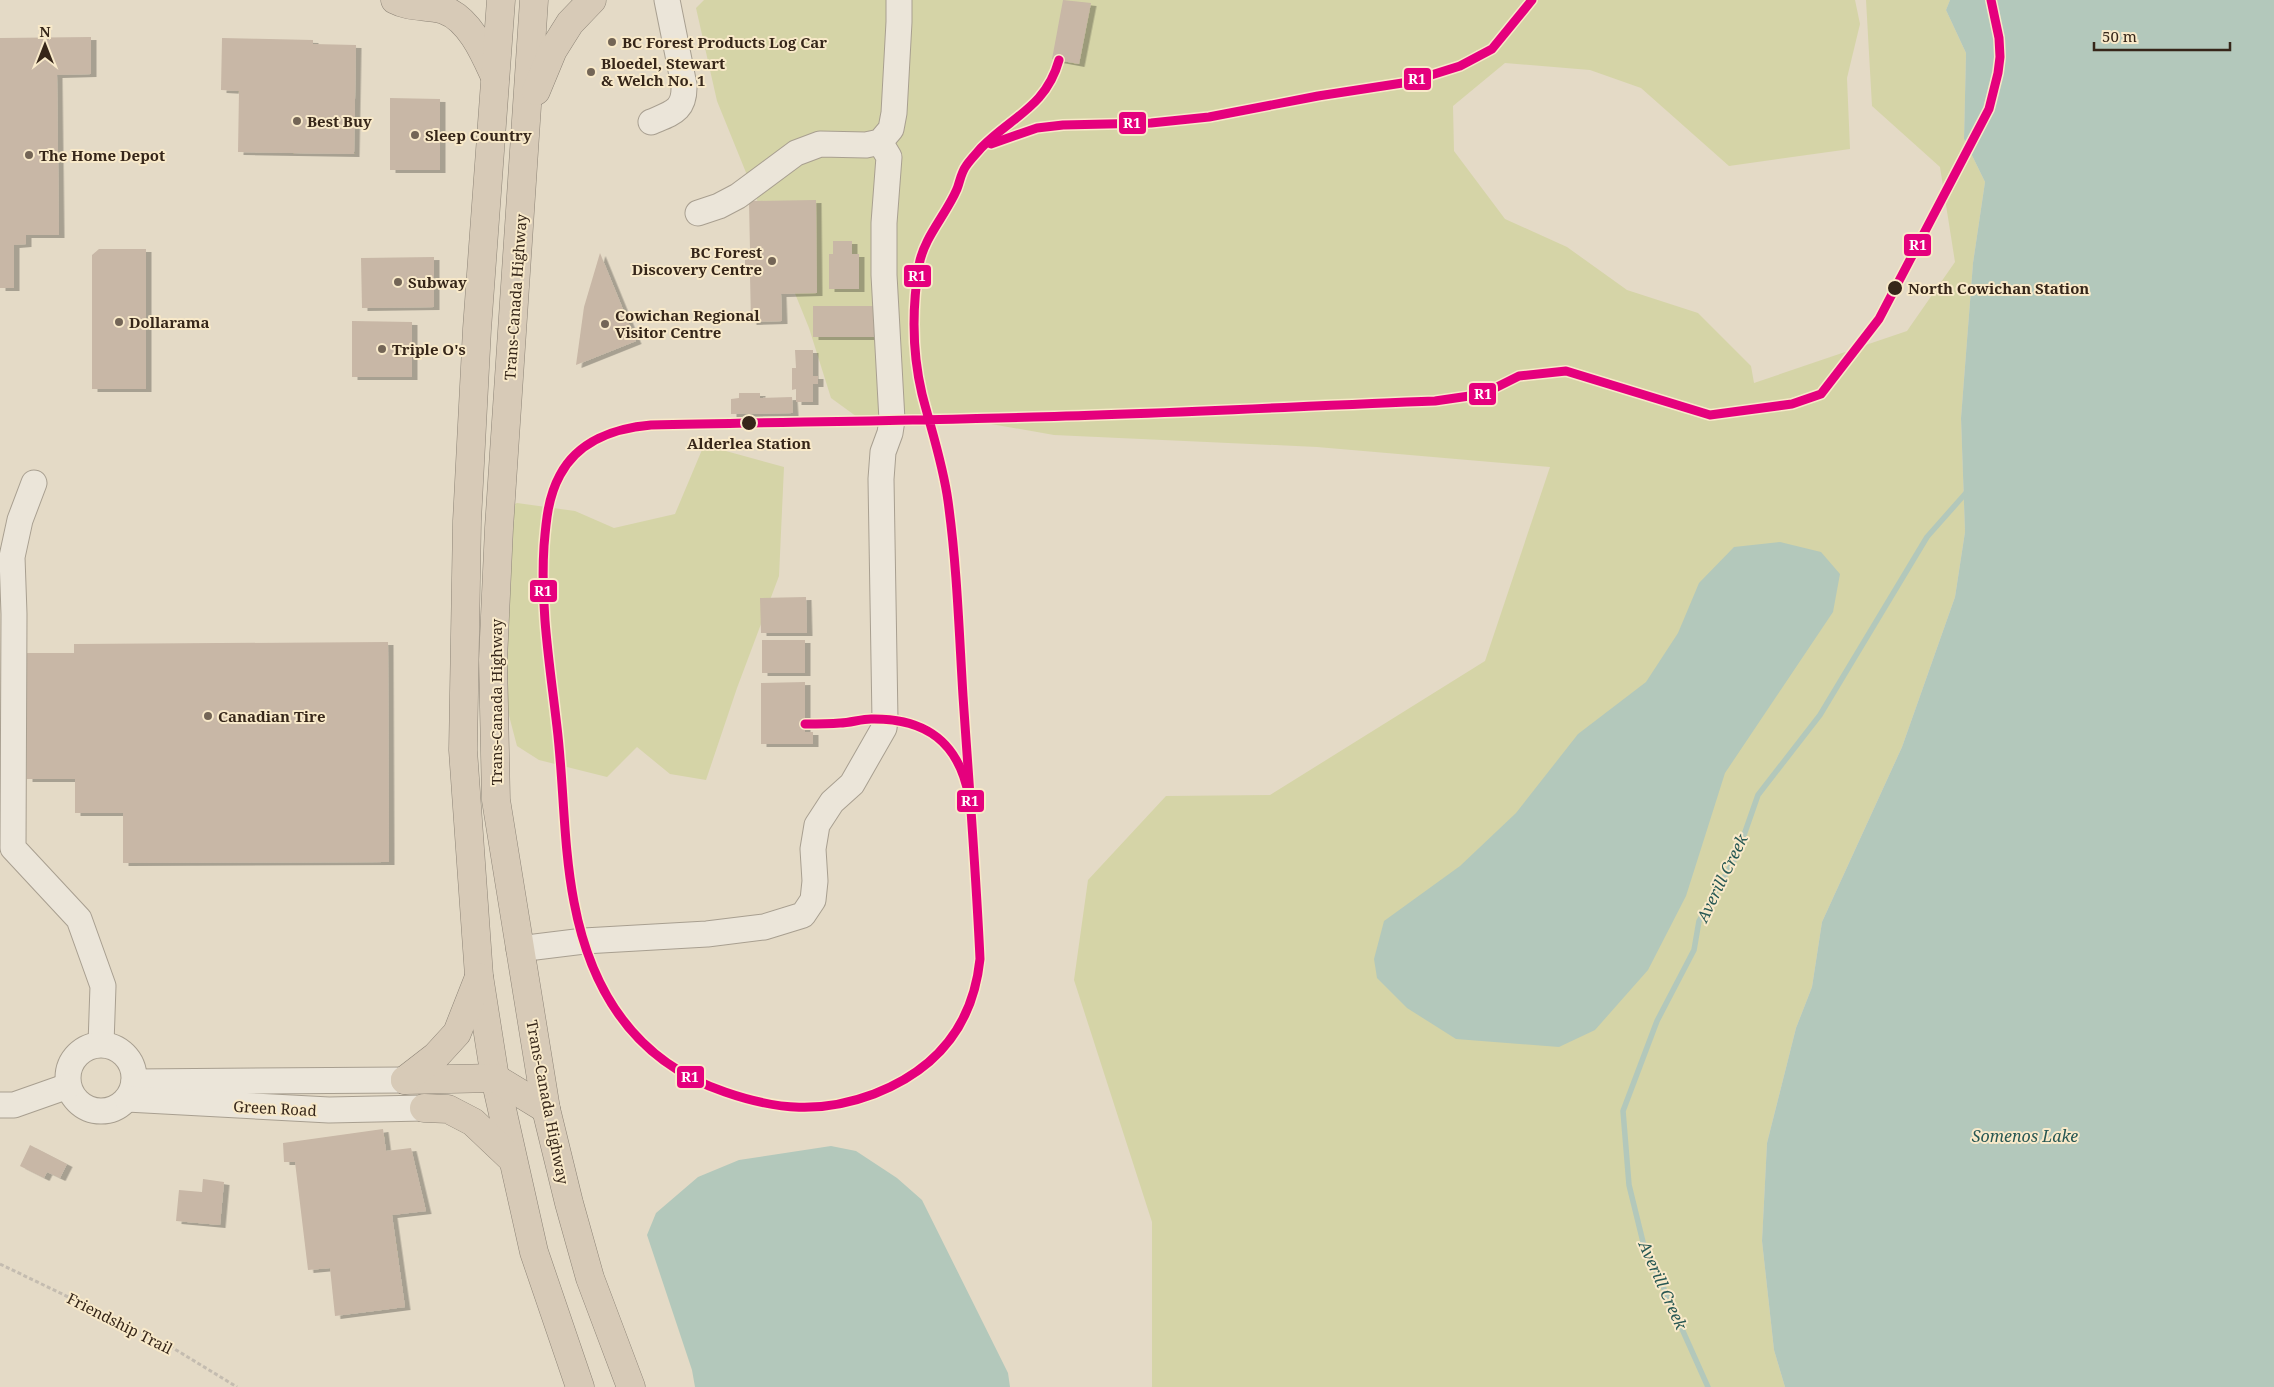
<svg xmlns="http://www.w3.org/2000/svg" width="2274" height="1387" font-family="'Noto Serif',serif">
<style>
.green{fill:#d5d4a7}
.water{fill:#b3c8bb}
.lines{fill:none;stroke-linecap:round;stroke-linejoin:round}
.stream{stroke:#b3c8bb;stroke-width:5.5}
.building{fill:#c8b7a6;filter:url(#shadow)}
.minor-casing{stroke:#a89f90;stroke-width:27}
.highway-casing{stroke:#8d8477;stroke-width:29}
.path{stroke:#c4bcb0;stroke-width:3;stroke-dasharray:4 2.5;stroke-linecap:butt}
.minor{stroke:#ebe5d9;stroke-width:25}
.highway{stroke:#d7cab7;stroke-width:28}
.rail-1-casing{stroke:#f8e9c9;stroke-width:12}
.rail-1{stroke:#e5007d;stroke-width:9}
.poi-dot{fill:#736556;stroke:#f8e9c9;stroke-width:2}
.stop-dot{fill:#362619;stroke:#f8e9c9;stroke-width:2}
.labels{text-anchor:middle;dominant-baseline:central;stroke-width:4;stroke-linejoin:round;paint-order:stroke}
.poi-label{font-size:15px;font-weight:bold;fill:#362619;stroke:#f8e9c9;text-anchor:start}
.stop-label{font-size:15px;font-weight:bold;fill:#362619;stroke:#f8e9c9;text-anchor:start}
.street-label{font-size:15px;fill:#362619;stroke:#f8e9c9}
.water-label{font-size:16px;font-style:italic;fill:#275753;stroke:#f8e9c9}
.line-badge{stroke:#f8e9c9;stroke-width:2}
.badge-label{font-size:14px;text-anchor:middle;font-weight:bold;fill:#fff}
</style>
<defs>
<filter id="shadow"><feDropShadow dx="5.5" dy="3" stdDeviation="0" flood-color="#0004"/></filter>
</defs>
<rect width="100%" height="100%" fill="#e4dac6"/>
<g class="green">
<path d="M704,0H1855L1860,24L1847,78L1850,149L1729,166L1641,88L1590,70L1505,63L1453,106L1454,151L1505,219L1567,247L1627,290L1698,313L1751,366L1754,383L1907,331L1955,262L1940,167L1872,106L1866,0H1950L1946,10L1966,53L1964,139L1985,182L1973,263L1961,418L1965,532L1955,597L1902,747L1822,922L1812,987L1796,1028L1767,1143L1762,1241L1774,1350L1785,1387H1152V1222L1074,980L1088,880L1166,796L1270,795L1485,661L1550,467L1317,447L1054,435L968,420L864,422L831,398L809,328L717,101L696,8Z"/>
<path d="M704,445L784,467L779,576L737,688L706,780L670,774L637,747L607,777L539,760L517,746L506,704L500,511L517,503L575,511L614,528L675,514Z"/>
</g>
<g class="water">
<path d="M1950,0H2274V1387H1785L1774,1350L1762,1241L1767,1143L1796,1028L1812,987L1822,922L1902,747L1955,597L1965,532L1961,418L1973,263L1985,182L1964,139L1966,53L1946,10Z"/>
<path d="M1780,542L1821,552L1840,574L1833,612L1725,773L1686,896L1648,970L1595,1030L1559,1047L1456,1039L1407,1008L1377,978L1374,959L1384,921L1460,866L1516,813L1578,734L1646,682L1678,633L1699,583L1734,547Z"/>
<path d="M831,1146L856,1151L897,1178L922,1200L1008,1373L1010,1387H695L692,1370L647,1235L656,1213L698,1177L739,1160Z"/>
</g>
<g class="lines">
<path class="stream" d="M1708,1387L1643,1242L1629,1185L1623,1111L1657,1021L1694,950L1699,921L1737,855L1758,795L1820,715L1927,537L1965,494"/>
</g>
<g class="building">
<path d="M1063,0L1091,3L1079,64L1052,59Z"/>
<path d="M91,37V74L57,75L59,235H26V244L14,245V288H0V38Z"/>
<path d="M222,38L313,40V44L356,45L354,154L238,152L239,91L221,90Z"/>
<path d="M390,98L440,99V170H390Z"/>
<path d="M816,200L817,293L781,294L782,321L751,322L750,275H745V251H750L749,201Z"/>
<path d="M833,241H852V254H859V289H829V254H833Z"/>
<path d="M99,249H146V389H92V255Z"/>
<path d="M600,253L636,341L576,365L584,307Z"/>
<path d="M434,257V307L362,308L361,258Z"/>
<rect x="813" y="306" width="66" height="31"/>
<path d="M352,321L412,322V377H352Z"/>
<path d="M795,350H813V376H818V384H813V402H796V389L792,390V368H796Z"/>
<path d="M739,393H760V398L792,397L793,413L731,414V399L739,398Z"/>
<path d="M806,597L807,633H761L760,598Z"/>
<rect x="762" y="640" width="43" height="33"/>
<path d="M388,642L389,862L123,863V813H75V779H27V653H74V644Z"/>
<path d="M805,682V732H813V744H761V683Z"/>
<path d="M383,1129L386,1151L411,1148L426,1211L392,1215L405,1307L335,1316L330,1268L308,1270L295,1162H284L283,1143Z"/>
<path d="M30,1145L67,1164L60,1178L47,1172L44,1178L20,1166Z"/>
<path d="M203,1179L224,1182L220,1225L176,1221L179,1190L202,1192Z"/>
</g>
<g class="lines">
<g class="minor-casing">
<g id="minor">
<path d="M651,122C672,113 685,111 684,85L667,0"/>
<path d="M698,213L719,206L738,196L796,153L820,144L866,145L880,142L891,129L894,113L899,22V0"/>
<path d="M34,483L20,520L12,557L14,614L13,848L79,919L103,986L101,1044"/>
<path d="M519,949L584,941L707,934L764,927L803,915L813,900L815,881L813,849L817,825L832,802L852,784L884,728L885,720L881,479L883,452L890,433L892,420L884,275V223L889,157L880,142"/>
<circle cx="101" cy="1078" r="33"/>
<path d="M134,1082L405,1080"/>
<path d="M127,1099L329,1110L424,1108"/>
<path d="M0,1105H14L68,1086"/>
</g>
</g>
<g class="highway-casing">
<g id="highway">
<path d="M395,0C410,8 428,5 444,10C470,19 485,55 495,77"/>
<path d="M501,0L477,329L467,521L463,750L479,976L495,1078L534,1252L580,1387"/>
<path d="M534,0L499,528L493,660L496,800L546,1109L569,1203L590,1278L631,1387"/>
<path d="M536,91L553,50L570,23L592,0"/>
<path d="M405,1080L495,1078L546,1109"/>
<path d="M405,1080L436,1056L457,1033L479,977"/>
<path d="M424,1108L448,1109L473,1122L512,1159"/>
</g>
</g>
<path class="path" d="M0,1264L168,1345L237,1387"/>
<use href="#minor" class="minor"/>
<use href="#highway" class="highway"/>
<g class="rail-1-casing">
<g id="rail-1">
<path d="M1059,60C1046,107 1011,117 981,148C976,154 970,160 966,166C961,173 960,181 957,189C946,215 924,237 919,265C912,308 912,352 922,394C931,429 943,464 948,501C957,566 959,631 963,696C969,784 976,872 980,959C973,1026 936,1070 874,1094C821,1114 777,1110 725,1092C636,1062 591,992 574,902C563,845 564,785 557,727C550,666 540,607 544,546C546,521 548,497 560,475C578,441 615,428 651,425C778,422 906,421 1033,417C1167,414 1301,406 1435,401L1483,394L1519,376L1566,371L1710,415L1792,404L1821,394L1879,319L1989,109L1998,73L2000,57L1999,38L1991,0"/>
<path d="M991,144L1037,128L1063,125L1151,123L1209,117L1318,96L1409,82L1460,66L1492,49L1532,0"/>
<path d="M805,724C817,724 828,724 840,723C850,723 861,719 871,719C926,718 959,742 969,797"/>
</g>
</g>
<use href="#rail-1" class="rail-1"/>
</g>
<g class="poi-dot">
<circle cx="612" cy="42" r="5"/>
<circle cx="591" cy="72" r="5"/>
<circle cx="297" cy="121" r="5"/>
<circle cx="415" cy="135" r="5"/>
<circle cx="29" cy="155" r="5"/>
<circle cx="772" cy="261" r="5"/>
<circle cx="398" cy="282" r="5"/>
<circle cx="119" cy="322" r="5"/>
<circle cx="605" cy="324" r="5"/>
<circle cx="382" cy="349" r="5"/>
<circle cx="208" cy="716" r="5"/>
</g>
<g class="stop-dot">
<circle cx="1895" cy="288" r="8"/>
<circle cx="749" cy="423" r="8"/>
</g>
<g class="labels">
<g class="poi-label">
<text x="622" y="42">BC Forest Products Log Car</text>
<text x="601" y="63">Bloedel, Stewart<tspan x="601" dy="17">&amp; Welch No. 1</tspan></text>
<text x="307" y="121">Best Buy</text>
<text x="425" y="135">Sleep Country</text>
<text x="39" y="155">The Home Depot</text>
<text x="762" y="252" text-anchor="end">BC Forest<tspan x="762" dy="17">Discovery Centre</tspan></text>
<text x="408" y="282">Subway</text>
<text x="615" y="315">Cowichan Regional<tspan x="615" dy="17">Visitor Centre</tspan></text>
<text x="129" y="322">Dollarama</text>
<text x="392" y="349">Triple O's</text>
<text x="218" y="716">Canadian Tire</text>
</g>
<g class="stop-label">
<text x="1908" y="288">North Cowichan Station</text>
<text x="749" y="443" text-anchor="middle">Alderlea Station</text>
</g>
<g class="street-label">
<text transform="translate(515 297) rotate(-86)">Trans-Canada Highway</text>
<text transform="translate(496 702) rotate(-90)">Trans-Canada Highway</text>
<text transform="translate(548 1102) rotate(79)">Trans-Canada Highway</text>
<text transform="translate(275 1108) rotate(3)">Green Road</text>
<text transform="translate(120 1323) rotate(27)">Friendship Trail</text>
</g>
<g class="water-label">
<text transform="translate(1722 878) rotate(-64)">Averill Creek</text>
<text x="2025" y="1136">Somenos Lake</text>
<text transform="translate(1663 1285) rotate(66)">Averill Creek</text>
</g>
</g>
<g class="line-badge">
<rect x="1403" y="67" width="29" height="24" rx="5" fill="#e5007d"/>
<rect x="1118" y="111" width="29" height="24" rx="5" fill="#e5007d"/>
<rect x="1903" y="233" width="29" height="24" rx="5" fill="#e5007d"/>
<rect x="903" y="264" width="29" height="24" rx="5" fill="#e5007d"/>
<rect x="1468" y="382" width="29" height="24" rx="5" fill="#e5007d"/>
<rect x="529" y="579" width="29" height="24" rx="5" fill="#e5007d"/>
<rect x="956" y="789" width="29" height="24" rx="5" fill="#e5007d"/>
<rect x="676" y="1065" width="29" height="24" rx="5" fill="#e5007d"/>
</g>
<g class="badge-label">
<text x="1417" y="84">R1</text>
<text x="1132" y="128">R1</text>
<text x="1918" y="250">R1</text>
<text x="917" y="281">R1</text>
<text x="1483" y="399">R1</text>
<text x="543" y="596">R1</text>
<text x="970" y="806">R1</text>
<text x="690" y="1082">R1</text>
</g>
<g transform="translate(45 45)" stroke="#f8e9c9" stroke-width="4" paint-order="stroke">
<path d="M0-4L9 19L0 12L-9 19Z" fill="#362619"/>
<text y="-8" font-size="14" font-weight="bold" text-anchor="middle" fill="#362619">N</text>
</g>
<path d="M2094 42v8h136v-8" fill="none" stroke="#362619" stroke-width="2.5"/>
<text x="2102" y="42" font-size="15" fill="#362619" stroke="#f8e9c9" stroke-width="4" paint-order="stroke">50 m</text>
</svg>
